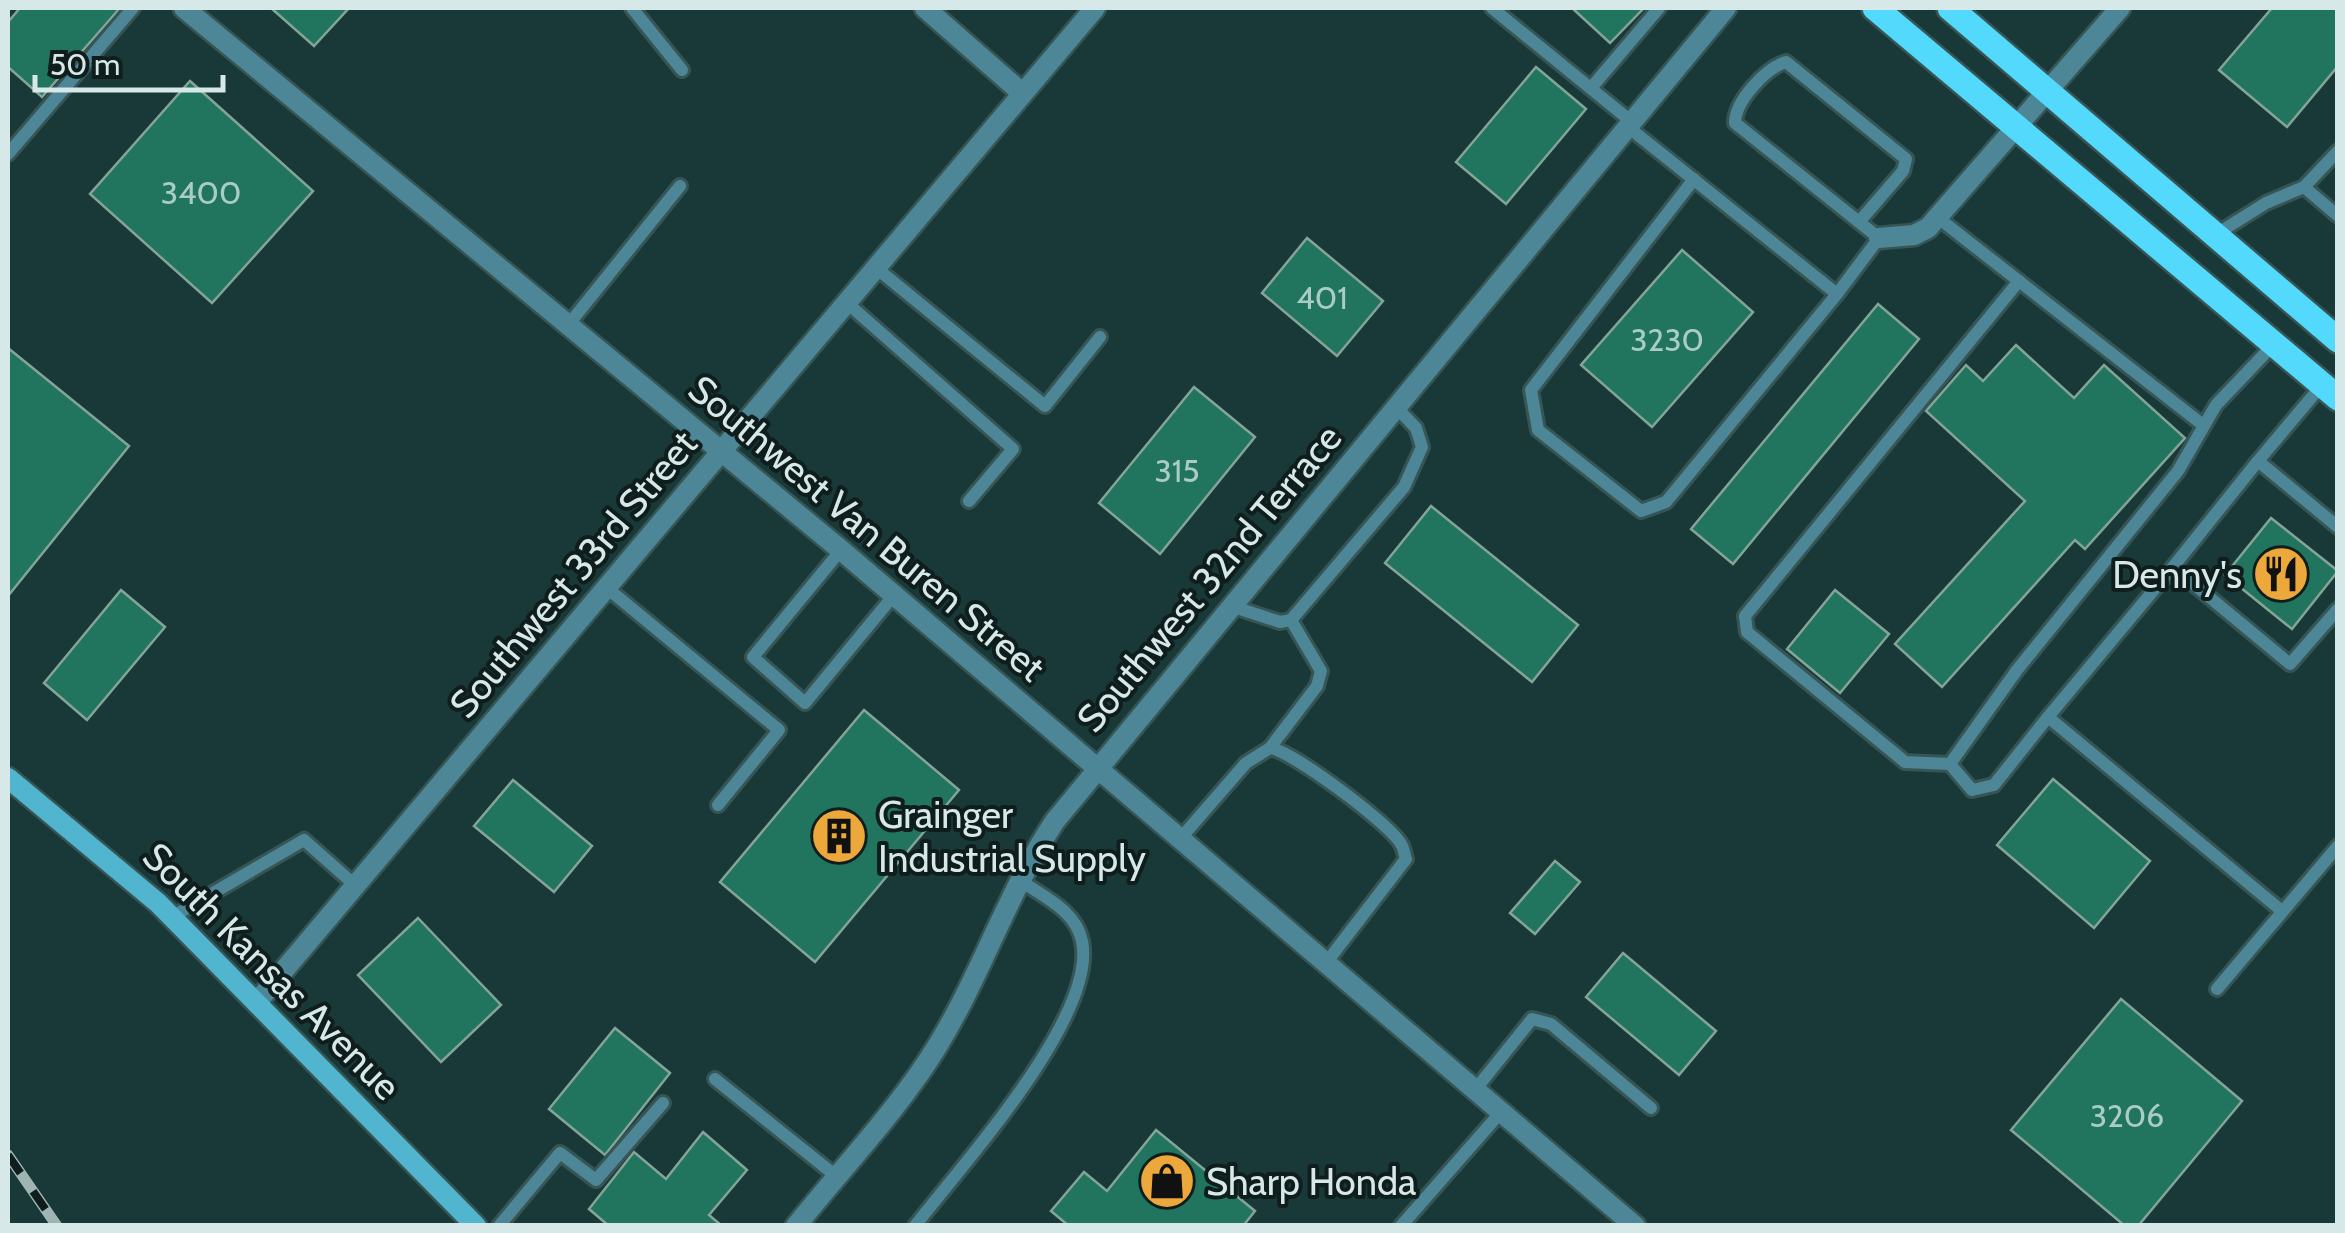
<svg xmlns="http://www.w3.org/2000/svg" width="2345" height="1233" font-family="Cabin,sans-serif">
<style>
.building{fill:#21745d;stroke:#85a498;stroke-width:2.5}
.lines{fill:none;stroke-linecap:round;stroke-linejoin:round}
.service-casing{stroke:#365554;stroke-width:18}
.minor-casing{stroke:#365554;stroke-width:25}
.tertiary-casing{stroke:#365554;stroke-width:25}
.secondary-casing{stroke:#365554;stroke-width:25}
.primary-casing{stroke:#365554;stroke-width:30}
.service{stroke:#4c8697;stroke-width:12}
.minor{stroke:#4c8697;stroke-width:20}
.tertiary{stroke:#4c8697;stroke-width:20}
.secondary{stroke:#51b5d0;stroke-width:20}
.primary{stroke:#52d9fc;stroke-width:25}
.rail-casing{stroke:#9eb5b4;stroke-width:11}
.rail{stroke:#0f1d1d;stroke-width:8;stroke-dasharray:22;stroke-linecap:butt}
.labels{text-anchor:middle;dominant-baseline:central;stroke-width:8;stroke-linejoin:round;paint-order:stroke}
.number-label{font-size:32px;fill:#a9ccc5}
.street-label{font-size:38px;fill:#d6e9e8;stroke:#0f1d1d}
.poi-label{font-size:38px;fill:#d6e9e8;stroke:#0f1d1d;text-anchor:start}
</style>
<rect width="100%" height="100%" fill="#183938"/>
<g class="building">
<path d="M20,8H120L42,97L8,67V22Z"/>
<path d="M271,8H349L314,46Z"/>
<path d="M1572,8H1644L1610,43Z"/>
<path d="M2272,8H2338V66L2287,127L2219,70Z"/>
<path d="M1536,67L1586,109L1506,204L1456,162Z"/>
<path d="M190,81L313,191L212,303L90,194Z"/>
<path d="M1307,238L1383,301L1337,356L1262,293Z"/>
<path d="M1682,250L1753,312L1652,427L1581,365Z"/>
<path d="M1878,304L1919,339L1733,564L1691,529Z"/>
<path d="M2016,345L2074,398L2104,365L2185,438L2085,549L2075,540L1942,687L1895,644L2025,501L1926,411L1966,365L1983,381Z"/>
<path d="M8,348L129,446L8,596Z"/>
<path d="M1194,387L1255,437L1160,554L1099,503Z"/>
<path d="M1431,506L1578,625L1532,682L1385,563Z"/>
<path d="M2271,518L2338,571L2292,629L2225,575Z"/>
<path d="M121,590L165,627L87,720L44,683Z"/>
<path d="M1835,590L1889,634L1840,693L1787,649Z"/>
<path d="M864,710L959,790L815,962L720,882Z"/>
<path d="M2053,779L2150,861L2094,928L1997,845Z"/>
<path d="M513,780L592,846L554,892L474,826Z"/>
<path d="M1555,861L1580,882L1535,934L1510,913Z"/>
<path d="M418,918L501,1005L441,1062L358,975Z"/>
<path d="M1623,953L1716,1031L1679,1075L1586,997Z"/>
<path d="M2121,999L2242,1101L2138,1226H2125L2011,1130Z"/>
<path d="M615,1028L670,1073L605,1155L549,1109Z"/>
<path d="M1156,1130L1255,1211L1243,1226H1069L1051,1211L1084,1172L1107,1191Z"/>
<path d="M703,1132L747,1170L709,1215L722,1226H609L589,1209L634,1152L666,1179Z"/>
</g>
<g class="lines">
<g class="service-casing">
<g id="service">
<path d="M632,8L682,70"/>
<path d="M1492,8L1632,122"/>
<path d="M1591,88L1659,8"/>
<path d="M1628,127L1837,294L1666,502L1641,511L1538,430L1531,390L1694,179"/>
<path d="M8,154L133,8"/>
<path d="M2304,187L2338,216"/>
<path d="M1937,217L2203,425"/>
<path d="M2215,235L2266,203L2304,187L2338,151"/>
<path d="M875,267L1045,406L1100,337"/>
<path d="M1837,294L1879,238L1859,222L1903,171L1906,159L1786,62C1766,68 1735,101 1735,123L1859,222"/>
<path d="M846,302L1013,449L969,501"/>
<path d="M569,324L680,186"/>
<path d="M2322,385L2258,461L2338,527"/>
<path d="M841,550L753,657L805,703L894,595"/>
<path d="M2173,567L2258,461"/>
<path d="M607,588L779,730L718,805"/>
<path d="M1231,606L1280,622L1291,620L1404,487L1422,447L1416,428L1396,407"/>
<path d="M2048,717L1994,785L1972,790L1950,764L2017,670L2178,471L2216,405L2274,344"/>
<path d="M1270,748L1317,686L1321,671L1291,620"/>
<path d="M1950,764L1905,762L1747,632L1745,616L2019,281"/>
<path d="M1180,839L1246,763L1270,748C1292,751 1389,823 1401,844C1404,848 1404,854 1406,859L1326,963"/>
<path d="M2282,911L2048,717L2173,567L2290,664L2338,609"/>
<path d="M172,917L304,840L356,886"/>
<path d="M2217,989L2338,846"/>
<path d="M715,1079L836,1176"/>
<path d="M1475,1090L1532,1019L1551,1024L1651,1108"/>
<path d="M499,1226L560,1153L596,1180L663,1103"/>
<path d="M915,1226C961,1166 1098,1016 1082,941C1076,910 1042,896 1018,879"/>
<path d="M1401,1226L1501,1112"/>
</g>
</g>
<g class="minor-casing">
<g id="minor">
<path d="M184,8L841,550L1635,1226"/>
<path d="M925,8L1022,93"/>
<path d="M258,1001L1095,8"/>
<path d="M796,1226C843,1167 899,1109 938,1045C983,971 1006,895 1055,821L1726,8"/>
</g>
</g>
<g class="tertiary-casing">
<path id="tertiary" d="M1879,238L1914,235L1928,228L2120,8"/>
</g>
<g class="secondary-casing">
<path id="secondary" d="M8,778L158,903L476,1226"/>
</g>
<g class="primary-casing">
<g id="primary">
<path d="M1875,8L2338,398"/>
<path d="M1950,8L2338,340"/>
</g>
</g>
<use href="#service" class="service"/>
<use href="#minor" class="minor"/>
<use href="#tertiary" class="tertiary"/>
<use href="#secondary" class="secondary"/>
<use href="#primary" class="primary"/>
<g class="rail-casing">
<path id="rail" d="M8,1155L57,1226"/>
</g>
<use href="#rail" class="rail"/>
</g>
<defs>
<g id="restaurant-disc" transform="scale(2.875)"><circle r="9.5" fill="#eda83b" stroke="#0f1d1d"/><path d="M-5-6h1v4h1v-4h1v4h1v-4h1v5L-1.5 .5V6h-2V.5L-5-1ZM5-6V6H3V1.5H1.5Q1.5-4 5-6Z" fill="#111"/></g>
<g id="building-disc" transform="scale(2.875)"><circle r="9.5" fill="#eda83b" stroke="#0f1d1d"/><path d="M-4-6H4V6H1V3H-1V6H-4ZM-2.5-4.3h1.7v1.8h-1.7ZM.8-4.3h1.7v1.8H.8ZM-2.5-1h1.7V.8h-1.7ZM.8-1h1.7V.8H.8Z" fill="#111"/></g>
<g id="shop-disc" transform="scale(2.875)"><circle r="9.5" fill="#eda83b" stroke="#0f1d1d"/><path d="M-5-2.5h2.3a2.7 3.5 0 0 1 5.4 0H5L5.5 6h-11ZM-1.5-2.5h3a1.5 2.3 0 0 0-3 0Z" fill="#111"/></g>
</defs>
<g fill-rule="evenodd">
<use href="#restaurant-disc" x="2281" y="574"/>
<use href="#building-disc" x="839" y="836"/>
<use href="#shop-disc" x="1167" y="1181"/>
</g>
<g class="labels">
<g class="number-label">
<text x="201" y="192">3400</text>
<text x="1322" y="297">401</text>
<text x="1667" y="339">3230</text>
<text x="1177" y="470">315</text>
<text x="2127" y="1115">3206</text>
</g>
<g class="street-label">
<text transform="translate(867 528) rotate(40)">Southwest Van Buren Street</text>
<text transform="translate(573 574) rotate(-50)">Southwest 33rd Street</text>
<text transform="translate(1209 578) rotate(-50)">Southwest 32nd Terrace</text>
<text transform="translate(272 971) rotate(45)">South Kansas Avenue</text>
</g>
<g class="poi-label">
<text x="2242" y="574" text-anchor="end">Denny's</text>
<text x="878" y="814">Grainger<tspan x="878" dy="44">Industrial Supply</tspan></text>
<text x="1206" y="1181">Sharp Honda</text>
</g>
</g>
<rect width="2345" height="1233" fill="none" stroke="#d6e9e8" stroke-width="20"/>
<path d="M35 75v15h188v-15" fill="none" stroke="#d6e9e8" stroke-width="5"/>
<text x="50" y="75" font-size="30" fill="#d6e9e8" stroke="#0f1d1d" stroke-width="8" paint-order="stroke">50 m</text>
</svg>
